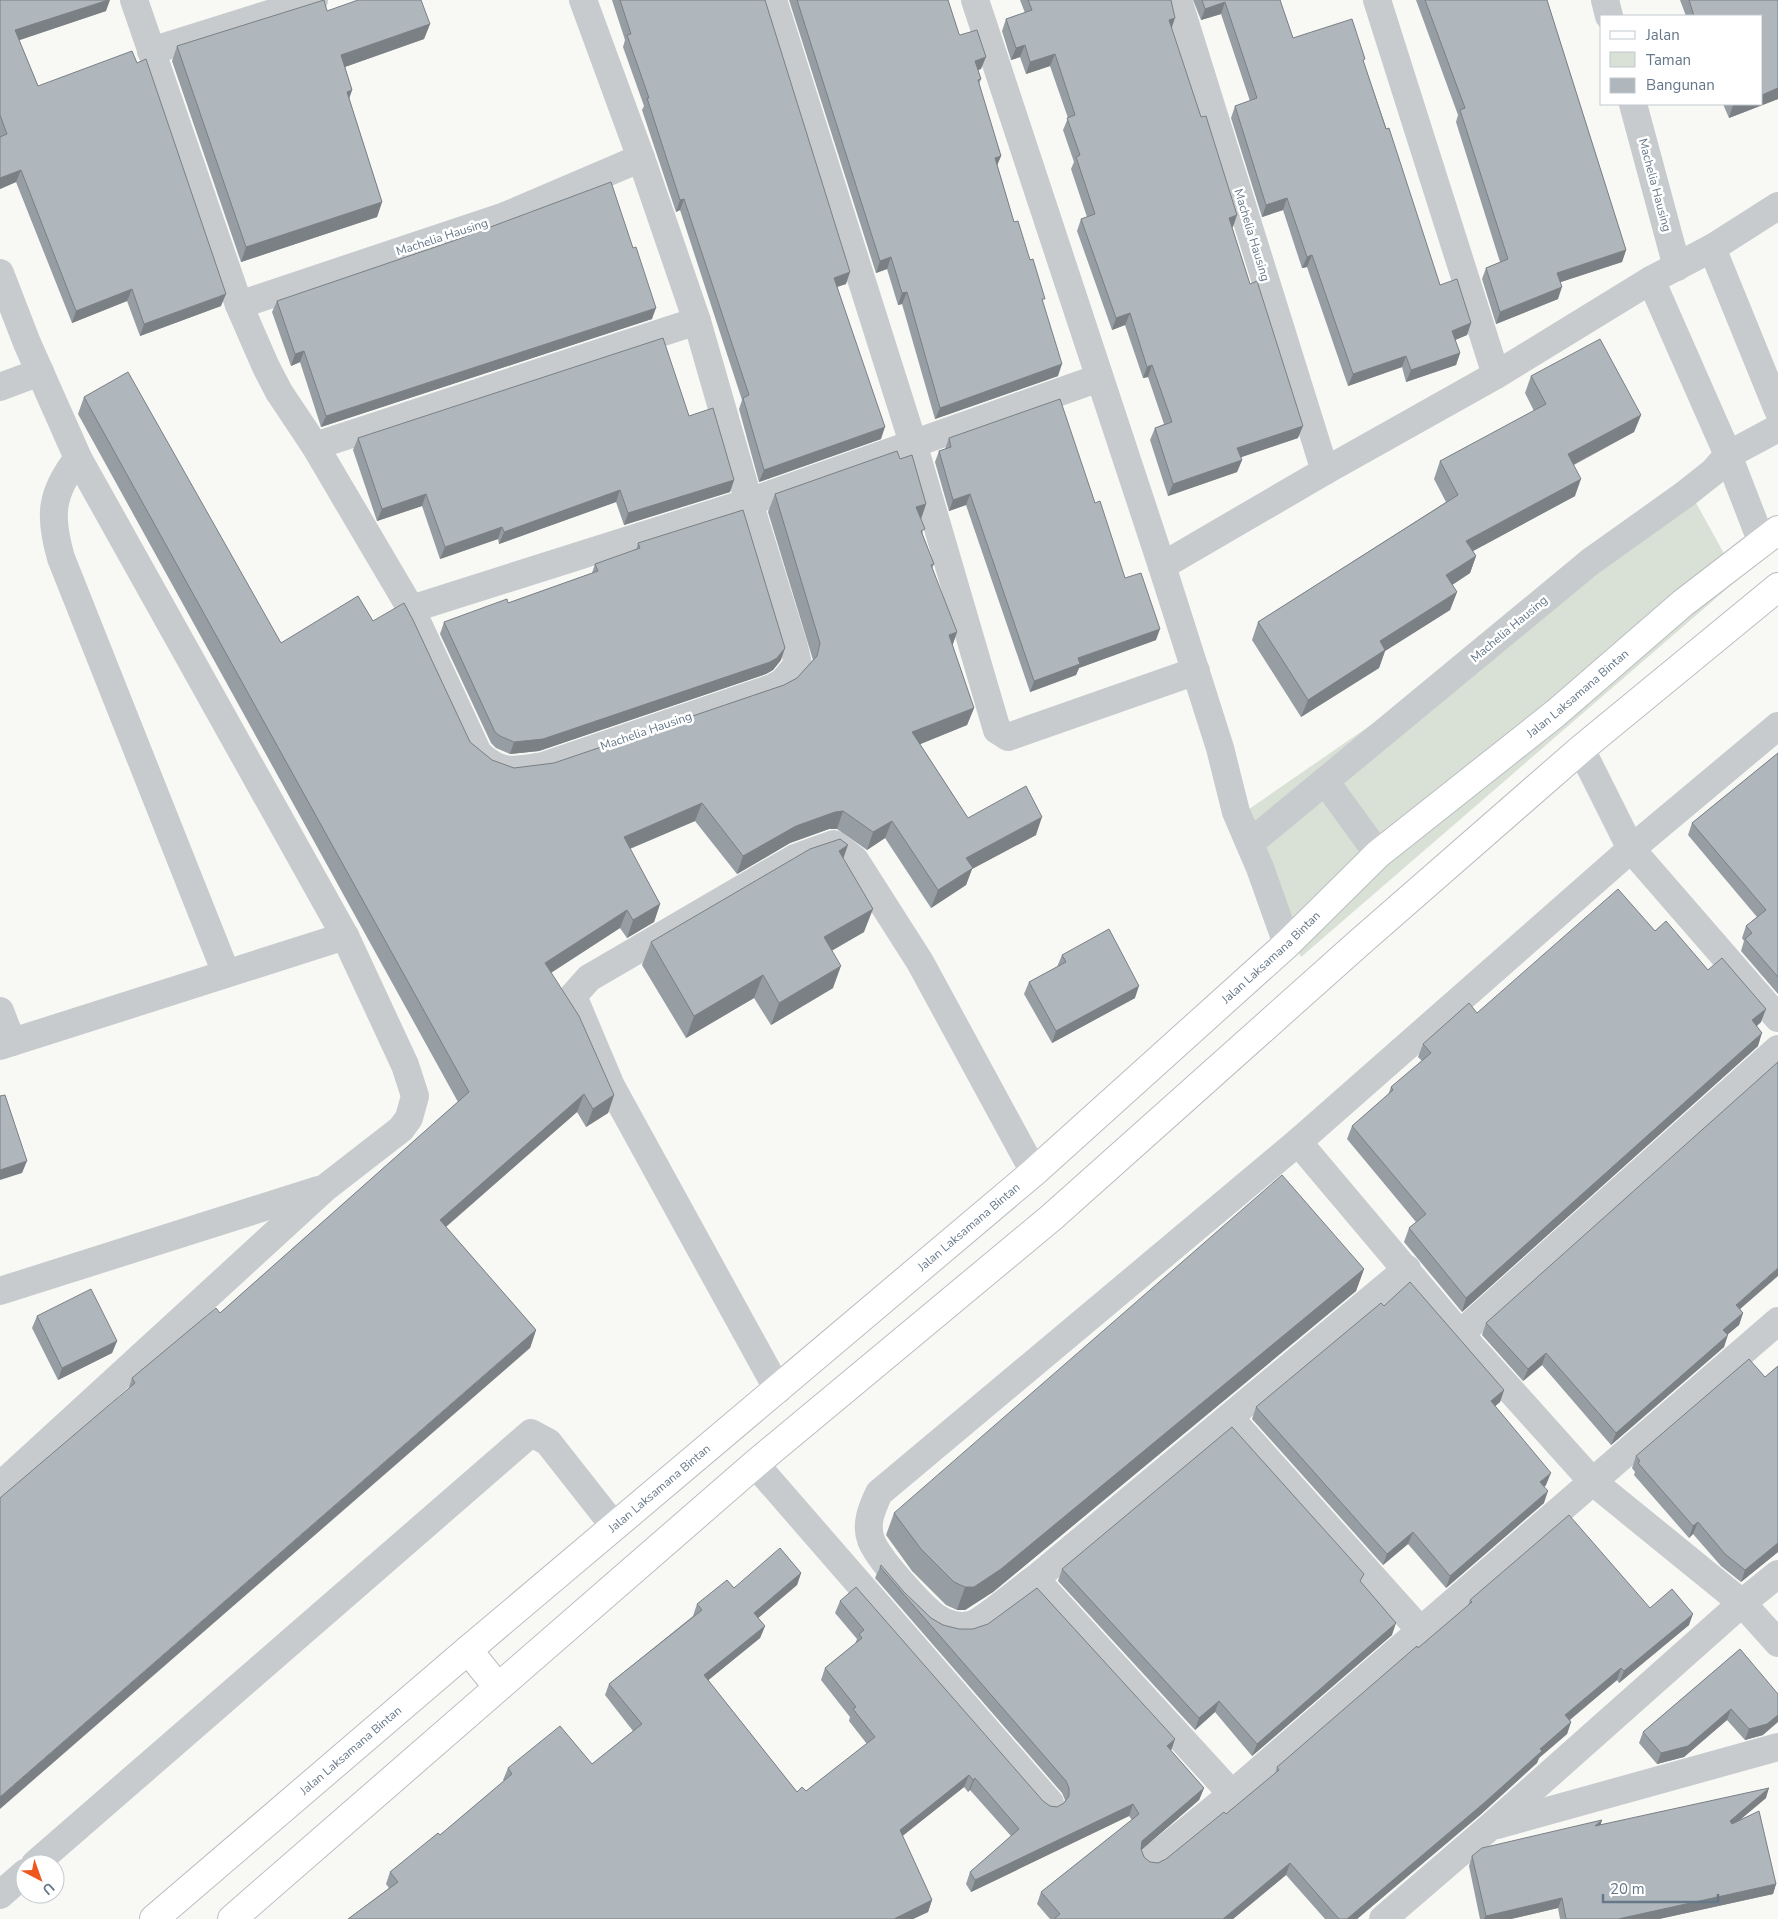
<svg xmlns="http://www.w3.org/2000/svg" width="1778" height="1919" font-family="'Nunito Sans',sans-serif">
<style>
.green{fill:#d9e0d5}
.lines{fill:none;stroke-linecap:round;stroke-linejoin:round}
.major-casing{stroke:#babec2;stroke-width:30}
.minor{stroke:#c7cbce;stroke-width:28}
.major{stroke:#fff;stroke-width:28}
.wall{fill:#969da3}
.shaded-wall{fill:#7a8084}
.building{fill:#afb7bd;stroke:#7a8084}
.labels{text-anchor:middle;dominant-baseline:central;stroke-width:5;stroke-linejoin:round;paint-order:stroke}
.street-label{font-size:12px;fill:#657788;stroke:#fff}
</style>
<rect width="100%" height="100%" fill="#f8f8f5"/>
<path class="green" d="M1695,501L1738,579L1301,957L1239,816Z"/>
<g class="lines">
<g class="major-casing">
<g id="major">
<path d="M468,1650L497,1686"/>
<path id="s1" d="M154,1919L468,1650L1034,1172L1287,944L1378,854L1556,713L1683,603L1778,530"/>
<path d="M232,1919L755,1464L1052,1217L1360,942L1581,749L1778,587"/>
</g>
</g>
<g class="minor">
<path d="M134,0L239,305L266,367L279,392L315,446L411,609L478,753C501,775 514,771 543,766L772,688L783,682L798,664L794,647L749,502L697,321L641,158L583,0"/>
<path d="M773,0L913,443L997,730L1008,737L1196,671"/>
<path d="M975,0L1162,566L1220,748L1236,812L1260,868L1287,944"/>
<path d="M1178,0L1325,471"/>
<path d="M1377,0L1496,375"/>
<path d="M1605,0L1609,16"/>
<path d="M151,51L314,0"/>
<path d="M1633,104L1677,267"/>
<path d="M1712,248L1778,410"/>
<path d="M0,273L27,343L78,458L345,936L405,1065L415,1096L409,1118L401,1129L325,1188L0,1486"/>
<path d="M1651,280L1728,455L1762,543"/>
<path d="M239,305L505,216L641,158"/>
<path d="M0,387L40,372"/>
<path d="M315,446L697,321"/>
<path d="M78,458C50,494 49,516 61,558L226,973"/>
<path d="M1162,566L1325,471L1496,375L1651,280L1712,248L1778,206"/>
<path d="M411,609L749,502L1099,378"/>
<path d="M1581,749L1631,849L1778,1018"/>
<path d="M1325,781L1378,854"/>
<path d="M1250,843L1590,562L1684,495L1713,472L1728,455L1778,428"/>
<path d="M0,1011L12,1042"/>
<path d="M0,1046L345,936"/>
<path d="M1298,1142L1460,1334L1592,1481L1742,1603L1778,1643"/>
<path d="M1407,1269L1035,1579C1023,1587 981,1623 970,1625C960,1628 946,1624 937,1618C921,1606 878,1559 871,1540C865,1524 872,1508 879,1493L1298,1142L1631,849L1778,726"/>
<path d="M0,1291L318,1190"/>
<path d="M1460,1334L1778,1049"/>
<path d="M778,1390L611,1086L573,996L589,978L795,858L834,844L855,860L920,962L1034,1172"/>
<path d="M1230,1418L1421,1631"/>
<path d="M755,1464L1050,1803"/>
<path d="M1035,1579L1232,1794"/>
<path d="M1497,1825L1778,1747"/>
<path d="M1152,1859L1232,1794L1778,1321"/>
<path d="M35,1864L531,1433L548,1442L614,1526"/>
<path d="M0,1895L25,1873"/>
<path d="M1383,1919L1490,1827L1742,1603L1778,1574"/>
</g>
<use href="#major" class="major"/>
</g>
<g class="wall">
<path d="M0,0L106,11L19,40L38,86L221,306L140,336L127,301L72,323L16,182L0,189Z"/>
<path d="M612,0H765L846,284L837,287L881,439L759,482L739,409L742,400L680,210L676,212L642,110L644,106L623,47L625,40Z"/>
<path d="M789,0H948L959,34L981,69L978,70L981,79L979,84L1001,156L997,165L1014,222L1043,303L1058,376L935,419L902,304L898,305L887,269L876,273Z"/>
<path d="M1020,0H1171L1172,29L1233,227H1232L1298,438L1241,457L1242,460L1237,472L1168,496L1150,440L1155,428L1164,424L1148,377L1143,378L1125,325L1112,330L1077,231L1081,219L1087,217L1071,169L1074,162L1063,130L1068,118L1050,66L1026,74L1020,57L1011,60L1002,31L1006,19L1025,13Z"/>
<path d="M1193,0H1280L1293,38L1364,63L1440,285L1471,323L1467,335L1455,340L1460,353L1456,365L1406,382L1402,367L1348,386L1307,267L1302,268L1283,210L1262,217L1231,118L1235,106L1250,101L1221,14L1201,20Z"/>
<path d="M1416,0H1547L1626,250L1622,262L1560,282L1558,299L1496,324L1482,279L1486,268L1500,262L1456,122L1458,115Z"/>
<path d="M1680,0H1778V99L1729,118L1723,104H1762V16H1686Z"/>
<path d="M327,11L430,24L424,39L345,67L352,90L349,98L382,202L377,217L241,262L172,61L177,46Z"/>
<path d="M277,301L652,319L321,427L300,362L291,366L272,312Z"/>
<path d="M1531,376L1641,415L1634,432L1574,465L1575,496L1473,551L1476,556L1470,573L1452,585L1457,592L1450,610L1385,651L1379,668L1301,717L1252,640L1258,622L1446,502L1434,479L1440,461L1534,411L1525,393Z"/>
<path d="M84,397L281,643L373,621L470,742L492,760L514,768L554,763L784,685L797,678L813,660L768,512L775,494L900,459L926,504L921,519L923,535L934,564L932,569L957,632L952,646L974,708L967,725L920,744L968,818L1036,835L972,869L966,885L931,908L885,838L867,850L837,829H829L790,843L737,874L695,821L630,849L660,904L654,922L627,938L620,928L551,973L614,1095L608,1113L586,1127L577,1112L446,1227L536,1330L530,1348L128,1390L132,1378L220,1313L458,1102L78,414Z"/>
<path d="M689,416L734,480L730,492L624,525L616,502L499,544L498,539L440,559L422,506L377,521L353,450L358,438Z"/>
<path d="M949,438L1095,503L1125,578L1156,640L1079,668L1076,675L1030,692L966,505L949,511L935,462L939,451L945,449Z"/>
<path d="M638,543L781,660L773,670L766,674L539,751L510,754L496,748L491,743L440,634L444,622L508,603L592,573L595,564L636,550Z"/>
<path d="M1778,753V994L1741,951L1744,941L1742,938L1746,926L1757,917L1688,835L1692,823Z"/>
<path d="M843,859L864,932L832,950L833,988L771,1025L754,998L686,1038L642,965L651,942Z"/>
<path d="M1655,931L1708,970L1761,1022L1757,1026L1758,1046L1462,1312L1404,1242L1409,1228L1416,1222L1347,1139L1352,1126L1388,1095L1391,1087L1422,1061L1418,1057L1423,1044L1477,1013Z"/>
<path d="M1062,955L1135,998L1052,1043L1024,994L1029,982L1057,967Z"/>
<path d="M1364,1269L1356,1291L993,1592L965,1610H957L946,1605L912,1571L886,1535L894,1513Z"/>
<path d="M1384,1306L1504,1390L1500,1402L1495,1406L1546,1485L1544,1487V1503L1446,1588L1408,1544L1383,1565L1252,1419L1256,1407Z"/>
<path d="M1740,1309L1743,1313L1739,1325L1727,1334L1724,1347L1611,1445L1542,1365L1523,1381L1482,1335L1486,1323Z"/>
<path d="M37,1316L117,1341L112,1353L58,1380L32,1328Z"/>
<path d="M1778,1366V1552L1741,1582L1721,1566L1693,1534L1689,1538L1634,1475L1635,1472L1632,1468L1636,1456L1765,1377Z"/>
<path d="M880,1567L904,1592L931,1618L1171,1751L1204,1788L1199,1800L1141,1850L1144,1857L1150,1862L1158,1863L1166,1859L1226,1814L1275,1774L1277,1767L1468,1606L1470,1600L1650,1608L1689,1625L1619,1683L1617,1680L1570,1720L1571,1722L1567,1734L1539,1758L1537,1763L1480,1815L1357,1919H1325L1286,1875L1233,1919H1050L1037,1904L1041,1892L1132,1820L1129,1816L971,1892L966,1884L970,1872L1011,1836L970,1790L968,1792L964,1787L902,1836L932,1900L928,1912L913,1919H348L389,1888L386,1884L390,1872L440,1835L504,1781L503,1780L508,1768L592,1764L633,1731L605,1695L609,1684L693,1616L697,1604L734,1588L801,1573L797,1585L758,1618L765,1626L760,1638L708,1680L797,1792L806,1791L867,1744L849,1721L850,1717L821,1680L825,1668L855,1644L857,1639L835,1613L840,1601L1043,1801L1050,1806L1057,1807L1064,1803L1065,1800L1062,1793L875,1578Z"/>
<path d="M1062,1569L1361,1582L1392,1635L1252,1756L1215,1712L1195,1730L1058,1581Z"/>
<path d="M1740,1649L1763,1735L1745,1740L1727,1720L1684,1757L1657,1764L1639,1743L1643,1732Z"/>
<path d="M1766,1798L1738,1821L1776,1884L1773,1894L1659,1919H1560L1558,1908L1511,1919H1480L1469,1866L1472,1856L1602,1820L1600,1825Z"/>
</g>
<g class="shaded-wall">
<path d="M108,0H110L106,11L11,43L15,30Z"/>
<path d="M1225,2L1221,14L1201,20L1205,9Z"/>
<path d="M1175,18L1171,30L1169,20Z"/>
<path d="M430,24L424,39L336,70L341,55Z"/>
<path d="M1025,45L1020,57L1011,60L1016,48Z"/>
<path d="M1055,54L1050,66L1026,74L1030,62Z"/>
<path d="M986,57L981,69L971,72L975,61Z"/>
<path d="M1778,88V99L1729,118L1733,105L1738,104H1762V95Z"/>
<path d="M352,90L347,105V92Z"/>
<path d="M1001,156L996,168L995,158Z"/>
<path d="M21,170L16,182L0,189V178Z"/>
<path d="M1287,198L1283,210L1262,217L1266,205Z"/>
<path d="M684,199L680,210L676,212L680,200Z"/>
<path d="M382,202L377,217L241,262L246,247Z"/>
<path d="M1237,215L1233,227L1224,230L1229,218Z"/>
<path d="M1626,250L1622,262L1552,285L1557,273Z"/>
<path d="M1312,255L1307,267L1302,268L1307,257Z"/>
<path d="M891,257L887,269L876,273L880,261Z"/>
<path d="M850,272L846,284L830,289L834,278Z"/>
<path d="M1562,287L1558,299L1496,324L1500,312Z"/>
<path d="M132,289L127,301L72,323L76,311Z"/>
<path d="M907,292L902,304L898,305L902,293Z"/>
<path d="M226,294L221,306L140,336L144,324Z"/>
<path d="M656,308L652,319L321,427L326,416Z"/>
<path d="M1130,313L1125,325L1112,330L1116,318Z"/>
<path d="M1471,323L1467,335L1448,343L1452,331Z"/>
<path d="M304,351L300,362L291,366L295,354Z"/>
<path d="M1460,353L1456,365L1406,382L1411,370Z"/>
<path d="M1406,356L1402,367L1348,386L1353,374Z"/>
<path d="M1062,364L1058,376L935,419L940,408Z"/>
<path d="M1152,365L1148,377L1143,378L1147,367Z"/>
<path d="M1641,415L1634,432L1561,471L1568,454Z"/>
<path d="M1303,426L1298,438L1233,460L1237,448Z"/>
<path d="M885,427L881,439L759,482L764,470Z"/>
<path d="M1242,460L1237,472L1168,496L1173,484Z"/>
<path d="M1581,479L1575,496L1460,558L1466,541Z"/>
<path d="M734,480L730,492L624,525L628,513Z"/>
<path d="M620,490L616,502L499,544L504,532Z"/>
<path d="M426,494L422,506L377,521L382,509Z"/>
<path d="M970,494L966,505L949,511L953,500Z"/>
<path d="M926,504L920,522L916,507Z"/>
<path d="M502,527L498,539L440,559L445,547Z"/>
<path d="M1476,556L1470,573L1440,593L1446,575Z"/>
<path d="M1457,592L1450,610L1385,651L1379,668L1301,717L1308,700L1380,641Z"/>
<path d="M1160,629L1156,640L1079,668L1076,675L1030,692L1034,681L1078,658Z"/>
<path d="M957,632L951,650L949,635Z"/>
<path d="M785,648L781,660L773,670L766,674L539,751L510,754L514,742Z"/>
<path d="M974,708L967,725L906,750L912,732Z"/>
<path d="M702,803L695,821L617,854L624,837Z"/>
<path d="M843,811L837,829H829L790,843L737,874L743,856L796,826L835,812Z"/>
<path d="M1042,817L1036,835L972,869L966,885L931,908L938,890L966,858Z"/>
<path d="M892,821L885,838L867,850L873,832Z"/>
<path d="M848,845L840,868L839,851Z"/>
<path d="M660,904L654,922L627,938L633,920Z"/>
<path d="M873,909L864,932L816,960L824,937Z"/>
<path d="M627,910L620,928L538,981L545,963Z"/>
<path d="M841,966L833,988L771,1025L779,1003Z"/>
<path d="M763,975L754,998L686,1038L694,1016Z"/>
<path d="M1139,986L1135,998L1052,1043L1056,1031Z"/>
<path d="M1766,1009L1761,1022L1747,1034L1752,1020Z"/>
<path d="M1762,1033L1758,1046L1462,1312L1466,1298Z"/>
<path d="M584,1094L577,1112L434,1237L440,1220Z"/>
<path d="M614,1095L608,1113L586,1127L593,1109Z"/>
<path d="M27,1161L22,1173L0,1180V1170Z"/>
<path d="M1778,1268V1276L1731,1317L1736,1305Z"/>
<path d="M1364,1269L1356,1291L993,1592L965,1610H957L965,1587Z"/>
<path d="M1743,1313L1739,1325L1719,1342L1723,1330Z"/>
<path d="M536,1330L530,1348L0,1809V1797Z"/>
<path d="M1728,1335L1724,1347L1611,1445L1616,1433Z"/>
<path d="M117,1341L112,1353L58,1380L62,1368Z"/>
<path d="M1546,1353L1542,1365L1523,1381L1528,1369Z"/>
<path d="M1504,1390L1500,1402L1487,1413L1491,1401Z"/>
<path d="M1551,1473L1546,1485L1536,1494L1540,1482Z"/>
<path d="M1548,1491L1544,1503L1446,1588L1450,1576Z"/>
<path d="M1698,1522L1693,1534L1689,1538L1693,1526Z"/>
<path d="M1413,1532L1408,1544L1383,1565L1387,1554Z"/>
<path d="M1778,1543V1552L1741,1582L1745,1570Z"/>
<path d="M801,1573L797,1585L750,1625L754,1613Z"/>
<path d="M1693,1614L1689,1625L1619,1683L1624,1671Z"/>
<path d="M1396,1623L1392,1635L1252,1756L1257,1744Z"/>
<path d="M765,1626L760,1638L700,1687L704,1675Z"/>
<path d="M1621,1668L1617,1680L1561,1727L1565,1715Z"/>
<path d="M1219,1701L1215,1712L1195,1730L1199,1718Z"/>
<path d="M1731,1709L1727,1720L1684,1757L1657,1764L1661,1753Z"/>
<path d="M1778,1715V1722L1763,1735L1745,1740L1749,1729Z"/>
<path d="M1571,1722L1567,1734L1539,1758L1537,1763L1480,1815L1357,1919H1347Z"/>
<path d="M1175,1739L1171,1751L1167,1746Z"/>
<path d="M969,1775L964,1787L895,1842L900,1830Z"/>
<path d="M975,1778L970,1790L968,1792L973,1780Z"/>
<path d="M1204,1788L1199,1800L1138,1853L1142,1841Z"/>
<path d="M1769,1788L1766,1798L1727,1831L1730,1821Z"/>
<path d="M1133,1804L1129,1816L971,1892L975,1880Z"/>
<path d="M1602,1820L1599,1830L1595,1826Z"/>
<path d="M1290,1863L1286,1875L1233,1919H1223Z"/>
<path d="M1776,1884L1773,1894L1659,1919H1618Z"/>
<path d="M1562,1898L1558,1908L1511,1919H1484L1486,1916Z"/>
<path d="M932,1900L928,1912L913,1919H894Z"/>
</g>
<g class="building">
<path d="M0,0H108L15,30L38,86L132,51L137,63L146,59L226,294L144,324L132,289L76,311L21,170L0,178V137L7,134L0,115Z"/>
<path d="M324,0L327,11L358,0H421L430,24L341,55L352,90L347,92L382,202L246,247L177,46Z"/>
<path d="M620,0H765L850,272L834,278L885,427L764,470L743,398L749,395L684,199L680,200L647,98H649L627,35L631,34Z"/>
<path d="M797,0H948L959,34L960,35L977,30L986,57L975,61L981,79L978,80L1001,156L995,158L1014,222L1018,221L1030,260L1033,259L1045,299H1042L1062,364L940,408L907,292L902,293L891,257L880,261Z"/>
<path d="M1028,0H1171L1175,18L1169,20L1201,117L1206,116L1237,215L1229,218L1250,284L1257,281L1303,426L1237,448L1242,460L1173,484L1155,428L1172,422L1152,365L1147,367L1130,313L1116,318L1081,219L1095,214L1076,157L1080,155L1067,118L1075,115L1055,54L1030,62L1025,45L1016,48L1006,19L1032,10Z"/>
<path d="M1202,0H1280L1293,38L1352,19L1365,59L1363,60L1386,129L1389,128L1440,285L1457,279L1471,323L1452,331L1460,353L1411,370L1406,356L1353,374L1312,255L1307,257L1287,198L1266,205L1235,106L1257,98L1225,2L1205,9Z"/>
<path d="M1425,0H1547L1626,250L1557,273L1562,287L1500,312L1486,268L1508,259L1460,110L1465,108Z"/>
<path d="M1689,0H1778V88L1762,95V16H1694Z"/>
<path d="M611,182L633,248L636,247L656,308L326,416L304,351L295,354L277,301L453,241Z"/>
<path d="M663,338L689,416L713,408L734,480L628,513L620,490L504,532L502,527L445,547L426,494L382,509L358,438Z"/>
<path d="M1600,339L1641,415L1568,454L1581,479L1466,541L1476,556L1446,575L1457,592L1380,641L1385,650L1308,700L1258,622L1458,495L1440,461L1546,404L1531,376Z"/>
<path d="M128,372L281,643L358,596L373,621L404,603L413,620L470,742L492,760L514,768L554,763L784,685L797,678L817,656L820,643L775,494L897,451L900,459L912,455L926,504L916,507L925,529L921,531L934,564L931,565L957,632L949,635L974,708L912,732L968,818L1026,786L1042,817L966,858L973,868L938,890L892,821L873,832L843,811L835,812L796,826L743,856L702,803L624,837L660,904L633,920L627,910L545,963L579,1016L614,1095L593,1109L584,1094L440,1220L536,1330L0,1797V1498L135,1383L132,1378L216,1308L220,1313L469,1092L84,397Z"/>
<path d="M1060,399L1095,503L1100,501L1125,578L1141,573L1160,629L1078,658L1080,664L1034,681L970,494L953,500L939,451L951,447L949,438Z"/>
<path d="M743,510L785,648L777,658L770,662L543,739L514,742L500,736L495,732L444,622L507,599L508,603L598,571L595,564L640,548L638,543Z"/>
<path d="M1778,753V977L1745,939L1752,933L1746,926L1766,910L1692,823Z"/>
<path d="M840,839L848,845L839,851L873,909L824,937L841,966L779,1003L763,975L694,1016L651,942L810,849Z"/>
<path d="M1618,889L1655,931L1666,921L1708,970L1722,958L1766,1009L1752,1020L1762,1033L1466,1298L1409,1228L1426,1214L1352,1126L1393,1090L1391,1087L1431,1053L1423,1044L1469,1003L1477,1013Z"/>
<path d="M1109,929L1139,986L1056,1031L1029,982L1066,962L1062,955Z"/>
<path d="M1778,1062V1268L1736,1305L1743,1313L1723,1330L1728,1335L1616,1433L1546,1353L1528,1369L1486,1323Z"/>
<path d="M5,1095L27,1161L0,1170V1096Z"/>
<path d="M1282,1175L1364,1269L1001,1569L974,1587H965L954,1582L921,1549L894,1513Z"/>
<path d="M1410,1282L1504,1390L1491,1401L1551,1473L1540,1482L1548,1491L1450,1576L1413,1532L1387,1554L1256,1407L1381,1303L1384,1306Z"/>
<path d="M91,1289L117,1341L62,1368L37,1316Z"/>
<path d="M1749,1359L1765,1377L1778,1366V1543L1745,1570L1725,1554L1698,1522L1693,1526L1638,1463L1640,1461L1636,1456Z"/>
<path d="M1232,1427L1364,1574L1360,1581L1396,1623L1257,1744L1219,1701L1199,1718L1062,1569Z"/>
<path d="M1569,1515L1650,1608L1672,1589L1693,1614L1624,1671L1621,1668L1565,1715L1571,1722L1540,1749L1542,1751L1484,1803L1347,1919H1339L1290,1863L1223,1919H1054L1060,1914L1041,1892L1139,1814L1133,1804L975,1880L970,1872L1019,1829L975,1778L973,1780L969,1775L900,1830L932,1900L894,1919H348L398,1882L390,1872L438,1833L440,1835L512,1774L508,1768L560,1726L592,1764L642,1724L609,1684L702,1610L697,1604L727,1580L734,1588L780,1548L801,1573L754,1613L765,1626L704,1675L797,1792L802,1787L806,1791L875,1737L853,1709L856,1707L825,1668L862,1638L859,1634L864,1630L840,1601L856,1587L1043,1801L1050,1806L1057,1807L1064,1803L1069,1796V1788L1066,1781L880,1567L881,1565L904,1592L931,1618L943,1625L959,1629H973L988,1624L1037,1588L1175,1739L1167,1746L1204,1788L1142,1841L1141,1849L1144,1857L1150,1862L1158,1863L1166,1859L1224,1812L1226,1814L1279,1770L1277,1767L1417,1646L1418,1648L1472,1602L1470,1600Z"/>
<path d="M1740,1649L1778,1694V1715L1767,1724L1749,1729L1731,1709L1688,1746L1661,1753L1643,1732Z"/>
<path d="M1769,1788L1730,1821L1732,1824L1759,1811L1776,1884L1618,1919H1566L1562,1898L1486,1916L1472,1856L1482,1848L1602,1820L1595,1826Z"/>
</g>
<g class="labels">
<g class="street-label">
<text transform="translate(1655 185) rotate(75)">Machelia Hausing</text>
<text transform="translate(1252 235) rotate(73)">Machelia Hausing</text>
<text transform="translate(442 237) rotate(-18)">Machelia Hausing</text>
<text transform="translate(1509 629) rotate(-40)">Machelia Hausing</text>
<text stroke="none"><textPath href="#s1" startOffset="1879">Jalan Laksamana Bintan</textPath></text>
<text transform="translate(646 731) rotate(-19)">Machelia Hausing</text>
<text stroke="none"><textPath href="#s1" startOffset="1474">Jalan Laksamana Bintan</textPath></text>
<text stroke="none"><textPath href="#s1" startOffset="1069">Jalan Laksamana Bintan</textPath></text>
<text stroke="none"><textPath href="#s1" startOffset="664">Jalan Laksamana Bintan</textPath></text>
<text stroke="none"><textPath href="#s1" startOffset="259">Jalan Laksamana Bintan</textPath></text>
</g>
</g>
<rect x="1600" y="15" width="162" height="90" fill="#ffffff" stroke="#c1c9cf"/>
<rect x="1610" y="31" width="25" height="8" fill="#ffffff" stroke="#c1c9cf"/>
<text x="1646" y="40" font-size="15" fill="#657788">Jalan</text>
<rect x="1610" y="52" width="25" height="15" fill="#d9e0d5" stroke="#c1c9cf"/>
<text x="1646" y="65" font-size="15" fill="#657788">Taman</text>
<rect x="1610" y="78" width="25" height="15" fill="#afb7bd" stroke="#c1c9cf"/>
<text x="1646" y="90" font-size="15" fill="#657788">Bangunan</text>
<g transform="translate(40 1879) rotate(139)"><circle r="24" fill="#ffffff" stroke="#c1c9cf"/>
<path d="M0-4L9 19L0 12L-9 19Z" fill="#ee571e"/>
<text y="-8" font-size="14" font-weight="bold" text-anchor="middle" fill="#657788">U</text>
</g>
<path d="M1603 1894v8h115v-8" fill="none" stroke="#657788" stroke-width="2.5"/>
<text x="1610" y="1894" font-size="15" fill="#657788" stroke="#ffffff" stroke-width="4" paint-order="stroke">20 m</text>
</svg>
